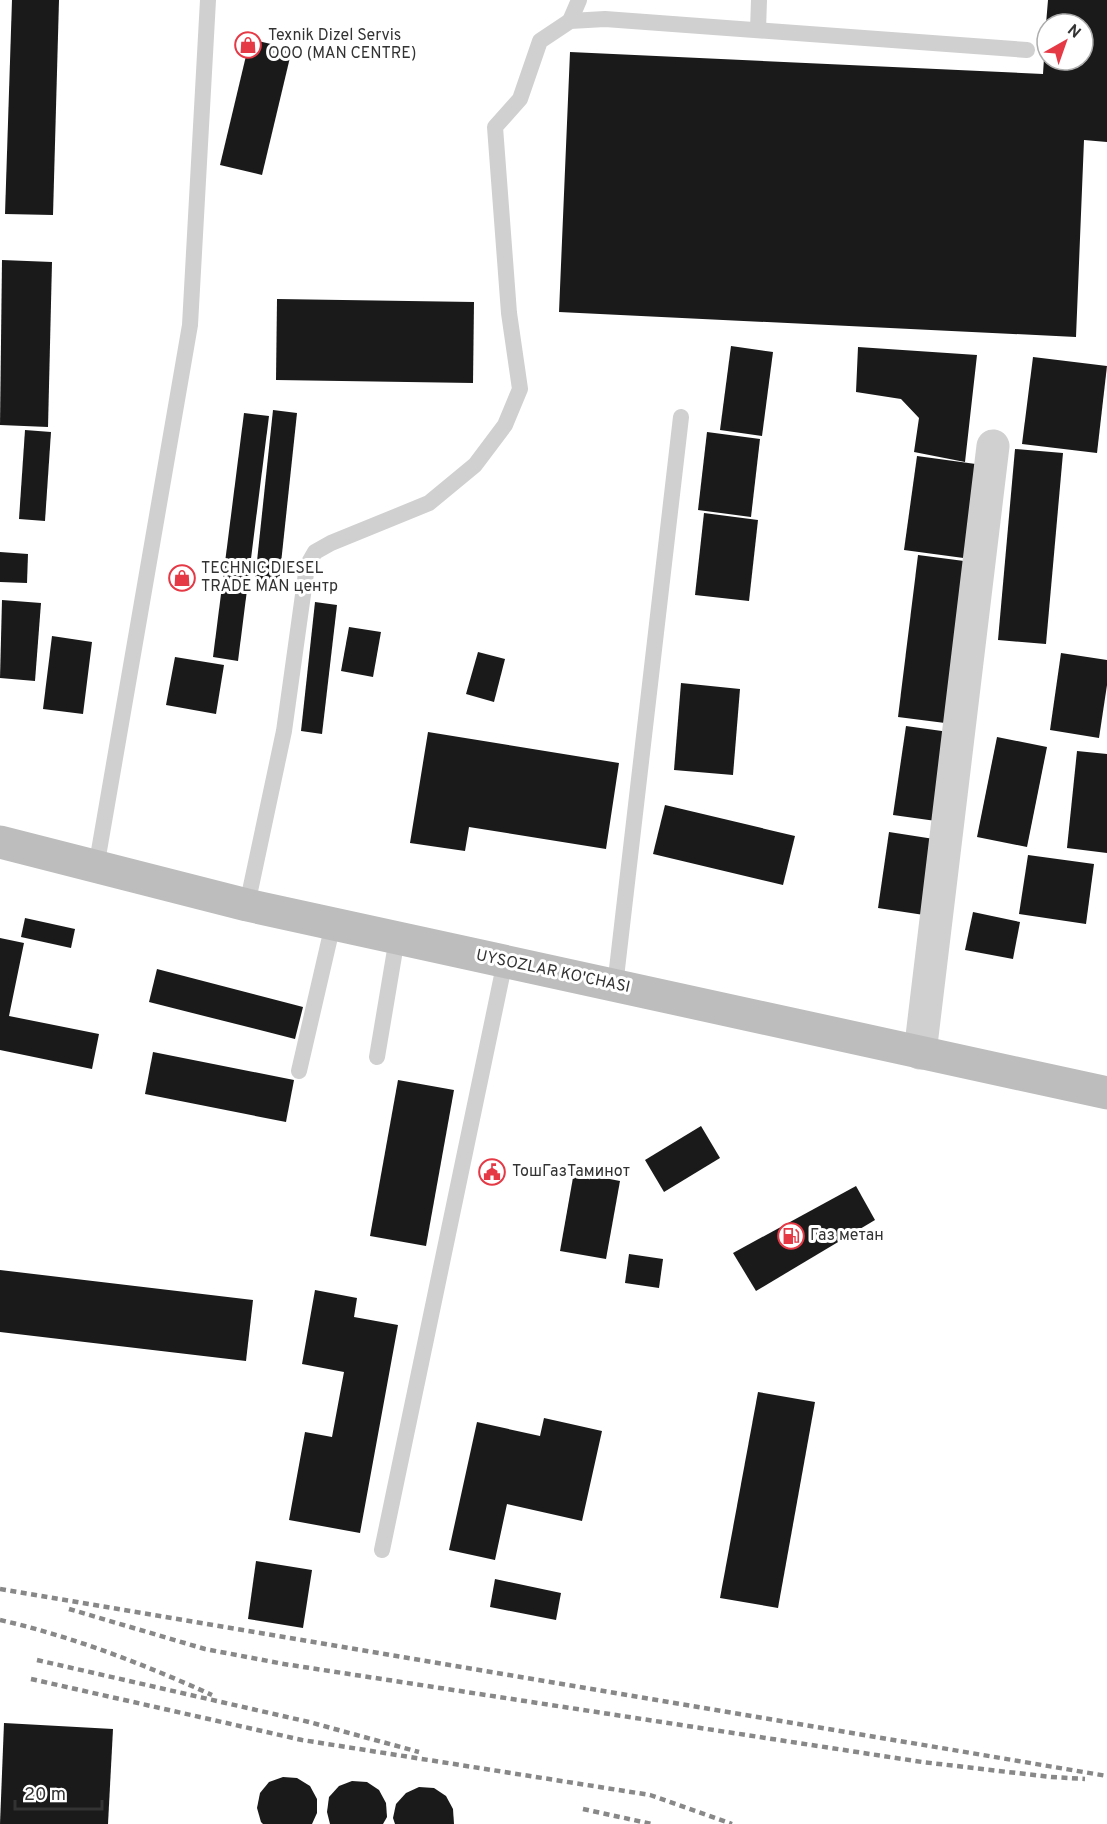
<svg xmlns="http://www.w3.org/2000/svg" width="1107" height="1824" font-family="Overpass,sans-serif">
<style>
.building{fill:#1a1a1a}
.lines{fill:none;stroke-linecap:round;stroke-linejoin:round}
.service{stroke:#d0d0d0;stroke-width:16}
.minor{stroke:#d0d0d0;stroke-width:33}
.secondary{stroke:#bdbdbd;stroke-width:33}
.rail{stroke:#888;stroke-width:4.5;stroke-dasharray:6 4.5;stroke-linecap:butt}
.labels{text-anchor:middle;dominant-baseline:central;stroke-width:6;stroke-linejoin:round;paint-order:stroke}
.poi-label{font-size:16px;fill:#333;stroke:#fff;text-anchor:start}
.street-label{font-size:16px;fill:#333;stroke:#fff}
</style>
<rect width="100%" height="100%" fill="#fff"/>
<g class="building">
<path d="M12,0H59L53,215L5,214Z"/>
<path d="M1048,0H1107V142L1084,140L1076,337L559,312L570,52L1043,74L1045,42H1047V60H1083V24H1046Z"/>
<path d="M250,39L292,49L262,175L220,165Z"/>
<path d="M2,260L52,262L48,427L0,425Z"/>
<path d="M277,299L474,302L473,383L276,380Z"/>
<path d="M731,346L773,352L762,436L720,430Z"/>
<path d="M858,347L977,355L965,462L914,452L919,418L901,399L856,392Z"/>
<path d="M1033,357L1107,366L1097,453L1022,444Z"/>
<path d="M273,410L297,413L279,582L255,580Z"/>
<path d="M244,413L269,416L238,661L213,657Z"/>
<path d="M25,430L51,432L45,521L19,519Z"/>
<path d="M707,432L760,439L751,517L698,510Z"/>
<path d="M1015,449L1063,453L1046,644L998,640Z"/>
<path d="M917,456L983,465L971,559L904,550Z"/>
<path d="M704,513L758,520L749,601L695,595Z"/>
<path d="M0,552L28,554L27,583L0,582Z"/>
<path d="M918,555L964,561L945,723L898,717Z"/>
<path d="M2,600L41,603L35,681L0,678Z"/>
<path d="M315,602L337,605L322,734L301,731Z"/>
<path d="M349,627L381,632L373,677L341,671Z"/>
<path d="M52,636L92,642L83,714L43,709Z"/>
<path d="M478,652L505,659L494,702L466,694Z"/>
<path d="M1061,653L1107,660V685L1099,738L1050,730Z"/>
<path d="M175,657L224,665L216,714L166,705Z"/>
<path d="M681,683L740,689L733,775L674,770Z"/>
<path d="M906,726L949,732L936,821L893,815Z"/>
<path d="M428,732L619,763L606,849L469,827L465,851L410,843Z"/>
<path d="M997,737L1047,747L1027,847L977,837Z"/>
<path d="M1077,751L1107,754V853L1067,848Z"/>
<path d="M665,805L795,836L783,885L653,854Z"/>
<path d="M889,832L934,839L924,915L878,908Z"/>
<path d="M1028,855L1094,864L1086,924L1019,914Z"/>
<path d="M973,912L1020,922L1013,959L965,950Z"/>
<path d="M25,918L75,929L71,948L21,937Z"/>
<path d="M0,938L24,943L9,1016L99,1034L92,1069L0,1050Z"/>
<path d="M157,969L303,1007L295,1039L149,1002Z"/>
<path d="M153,1052L294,1080L286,1122L145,1094Z"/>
<path d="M398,1080L454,1090L426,1246L370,1236Z"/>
<path d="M701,1126L720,1158L664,1192L645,1160Z"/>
<path d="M574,1172L620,1181L606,1259L560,1251Z"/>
<path d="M856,1186L875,1220L756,1291L733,1253Z"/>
<path d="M629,1254L663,1259L659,1288L625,1283Z"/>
<path d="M0,1270L253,1300L246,1361L0,1332Z"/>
<path d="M315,1290L357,1298L354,1317L398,1325L360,1533L289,1520L305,1432L332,1437L344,1372L302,1364Z"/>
<path d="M758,1392L815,1402L778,1608L720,1598Z"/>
<path d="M544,1418L602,1431L582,1521L507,1504L495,1560L449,1550L477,1422L540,1436Z"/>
<path d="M256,1561L312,1570L303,1628L248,1619Z"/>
<path d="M495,1579L561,1593L556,1620L490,1607Z"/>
<path d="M4,1723L113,1729L108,1824H0Z"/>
<path d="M283,1777L297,1778L310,1786L317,1799V1813L312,1824H263L261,1822L257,1808L260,1793L269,1782Z"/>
<path d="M352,1781L367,1782L379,1790L386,1803L387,1817L383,1824H330L327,1812L329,1797L339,1786Z"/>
<path d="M419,1787L434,1788L446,1796L453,1809L454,1824H395L393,1818L396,1804L406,1793Z"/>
</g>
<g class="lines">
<g class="service">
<path d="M570,21L579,0"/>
<path d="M758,30L759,0"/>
<path d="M96,868L190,325L208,0"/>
<path d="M247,905L284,731L307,566L315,552L331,543L429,503L475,465L505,425L520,389L509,313L495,127L520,99L540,41L570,21L605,19L1027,50"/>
<path d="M615,986L681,417"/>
<path d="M377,1057L397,938"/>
<path d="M299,1071L333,924"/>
<path d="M382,1550L505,961"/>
</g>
<path class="minor" d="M920,1053L993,446"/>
<path class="secondary" d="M0,842L247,905L1107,1093"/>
<g class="rail">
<path d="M0,1589L1107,1776"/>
<path d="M69,1609L205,1649L284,1664L922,1762L1051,1777L1085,1779"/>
<path d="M0,1620C71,1636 146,1665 212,1695"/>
<path d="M37,1660L309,1722L419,1752"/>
<path d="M31,1679L302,1740L650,1795L732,1824"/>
<path d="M583,1809L652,1824"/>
</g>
</g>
<defs>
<g id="shop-ring" transform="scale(1.35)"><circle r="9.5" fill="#fff" stroke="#e63946" stroke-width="1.5"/><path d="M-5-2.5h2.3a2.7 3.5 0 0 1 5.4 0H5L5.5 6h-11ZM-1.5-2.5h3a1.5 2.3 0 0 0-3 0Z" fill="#e63946"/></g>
<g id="civic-ring" transform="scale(1.35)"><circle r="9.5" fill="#fff" stroke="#e63946" stroke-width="1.5"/><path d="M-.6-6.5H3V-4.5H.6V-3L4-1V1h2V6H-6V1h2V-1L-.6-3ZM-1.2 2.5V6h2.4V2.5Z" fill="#e63946"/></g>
<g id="fuel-ring" transform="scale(1.35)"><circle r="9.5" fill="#fff" stroke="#e63946" stroke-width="1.5"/><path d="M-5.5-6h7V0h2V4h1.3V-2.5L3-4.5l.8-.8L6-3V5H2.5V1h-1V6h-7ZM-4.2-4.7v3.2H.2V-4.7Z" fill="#e63946"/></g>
</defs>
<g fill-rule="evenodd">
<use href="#shop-ring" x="248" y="45"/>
<use href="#shop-ring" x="182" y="578"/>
<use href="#civic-ring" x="492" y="1172"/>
<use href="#fuel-ring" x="791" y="1236"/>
</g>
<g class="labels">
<g class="poi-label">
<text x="268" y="36">Texnik Dizel Servis<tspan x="268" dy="18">OOO (MAN CENTRE)</tspan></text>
<text x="201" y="569">TECHNIC DIESEL<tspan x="201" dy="18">TRADE MAN центр</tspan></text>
<text x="512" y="1172">ТошГазТаминот</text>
<text x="810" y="1236">Газ метан</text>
</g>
<g class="street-label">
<text transform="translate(553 972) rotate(12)">UYSOZLAR KO'CHASI</text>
</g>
</g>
<g transform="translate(1065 42) rotate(40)"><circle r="28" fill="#ffffff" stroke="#adadad" stroke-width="1.5"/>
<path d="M0-4.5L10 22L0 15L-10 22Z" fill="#e63946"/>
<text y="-9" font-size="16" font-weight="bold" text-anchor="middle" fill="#333333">N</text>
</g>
<path d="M15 1800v9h87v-9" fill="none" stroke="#333333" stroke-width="3"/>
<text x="24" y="1800" font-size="18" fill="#333333" stroke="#ffffff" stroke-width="4.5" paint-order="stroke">20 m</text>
</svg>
